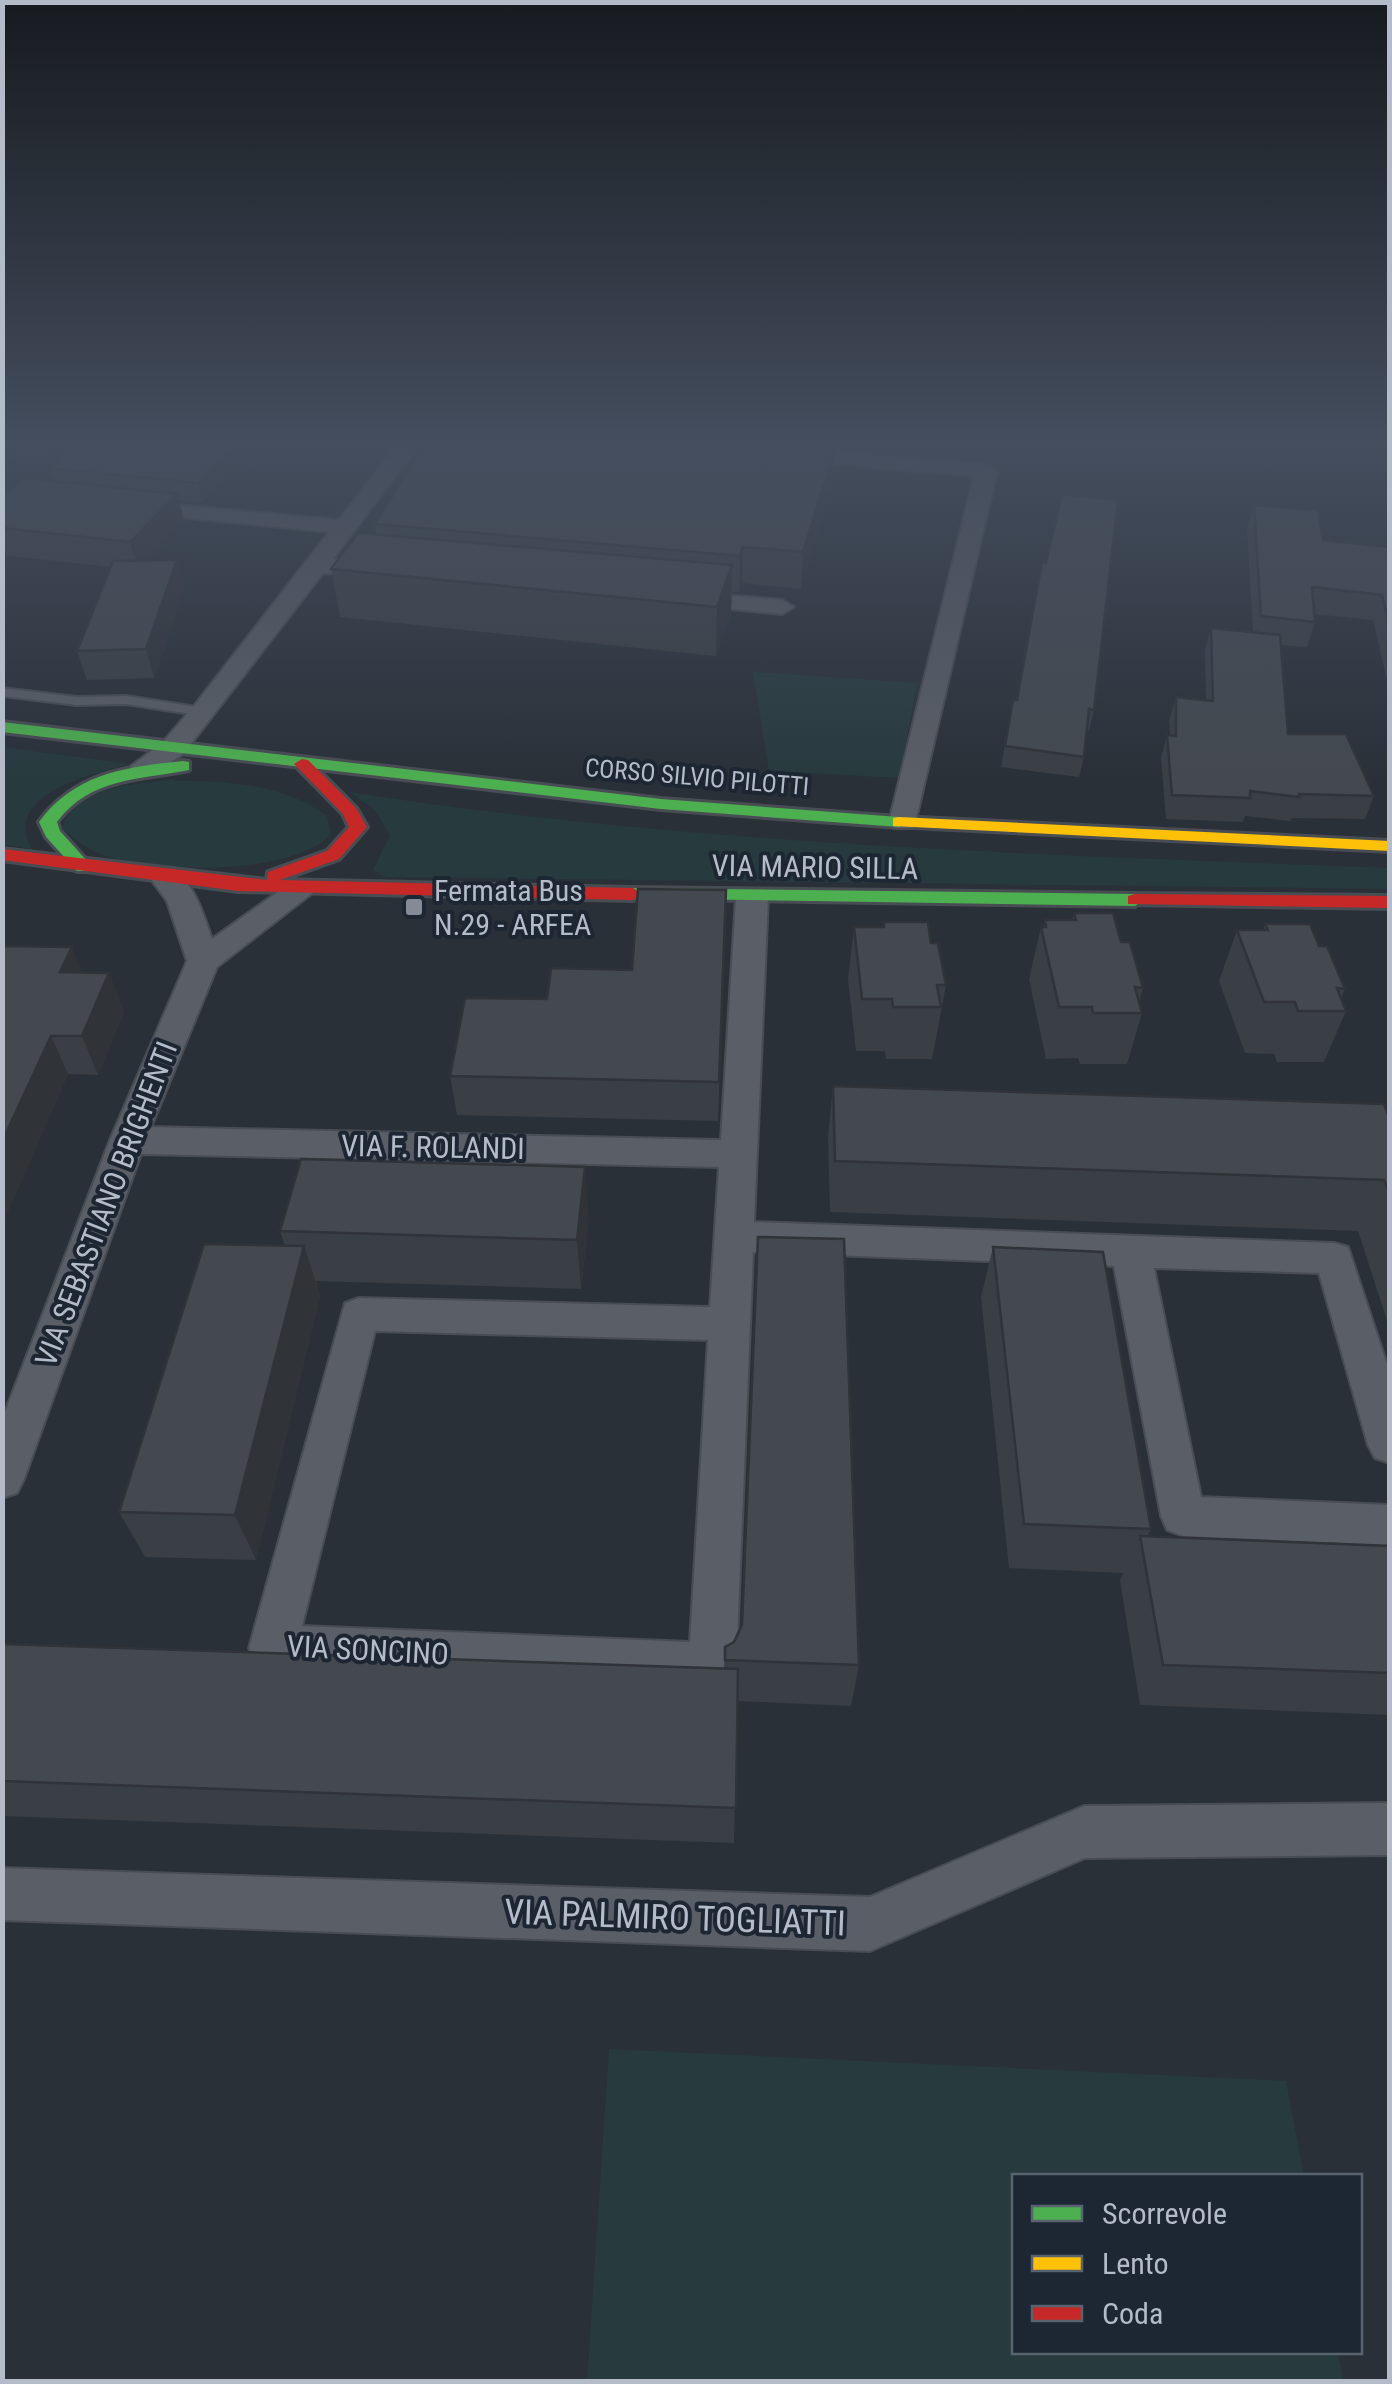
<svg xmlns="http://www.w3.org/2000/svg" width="1392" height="2384" font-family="'Roboto Condensed',sans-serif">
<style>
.green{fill:#273a3e}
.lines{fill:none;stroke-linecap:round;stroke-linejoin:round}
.lane-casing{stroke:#484c53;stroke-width:4}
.street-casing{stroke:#484c53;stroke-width:4}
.fast-casing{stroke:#484c53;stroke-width:6}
.slow-casing{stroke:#484c53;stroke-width:6}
.jam-casing{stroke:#484c53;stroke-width:6}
.lane{fill:#5a5e66;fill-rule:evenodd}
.street{fill:#5a5e66;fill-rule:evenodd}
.fast{fill:#4caf50;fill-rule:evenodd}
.slow{fill:#ffc107;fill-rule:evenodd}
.jam{fill:#c62828;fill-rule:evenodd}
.wall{fill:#3a3f45}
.shaded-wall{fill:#303338}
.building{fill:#444950;stroke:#303338;stroke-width:2.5}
.poi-dot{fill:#848b96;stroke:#1d2633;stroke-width:4}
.labels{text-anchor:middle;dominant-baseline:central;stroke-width:8;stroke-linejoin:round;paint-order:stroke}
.far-street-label{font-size:25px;fill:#b4bcc9;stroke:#1d2633}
.street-label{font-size:30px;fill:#b4bcc9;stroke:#1d2633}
.poi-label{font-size:30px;fill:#b4bcc9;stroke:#1d2633;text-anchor:start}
.near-street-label{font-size:35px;fill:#b4bcc9;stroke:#1d2633}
</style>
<rect width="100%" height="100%" fill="#2a3038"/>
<g class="green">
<path d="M753,672L917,683L899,778L769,771Z"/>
<path d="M3,747L129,764C91,775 3,793 31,849L3,844Z"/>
<path d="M171,780C225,782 281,782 327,816L331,834C295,876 148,874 100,854C85,848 74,838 62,828C76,786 133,784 171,780Z"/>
<path d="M349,792C696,846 1040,854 1389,868V889L385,877L373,870L390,835L374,809Z"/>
<path d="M609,2049L1286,2081L1304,2176H1014V2352H1338L1343,2381H587Z"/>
</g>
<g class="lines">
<g class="lane-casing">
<path id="lane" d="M2,688L77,697L126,696L204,708L210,712L204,716L126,704L77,705L2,696Z"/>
</g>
<g class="street-casing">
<g id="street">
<path d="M396,446H418L333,559L389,565L393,570L389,575L323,573L183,754L154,773H134L130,767L163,742L194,706L329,532L129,512L121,510L118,505L121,500L339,520Z"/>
<path d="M785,448L986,464L997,471L914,828H894L889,822L974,476L777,459L774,454Z"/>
<path d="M679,591L782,600L794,607L782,614L670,603L667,598L670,593Z"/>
<path d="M165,869C194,876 203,914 212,939L293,881H315L319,888L217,967L151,1127L721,1140L736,897L741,890H763L768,897L754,1222L1334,1243L1348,1247L1390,1374V1463L1375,1458L1368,1445L1319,1273L1154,1268L1201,1497L1390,1505V1545L1183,1536L1167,1530L1161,1516L1114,1266L753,1252L736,1666L729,1682L712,1689L273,1671L256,1664L249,1648L345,1303L359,1298L710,1307L719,1167L141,1154L24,1479L17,1493L2,1498V1420L110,1140L187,961L167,901L150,878L154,871ZM375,1331L708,1340L690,1642L302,1626Z"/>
<path d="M1390,1803V1855L1085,1858L870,1951L2,1920V1868L870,1897L1084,1806Z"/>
</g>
</g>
<g class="fast-casing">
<g id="fast">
<path d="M2,722L661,799L899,817L908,822L899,827L661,809L2,732Z"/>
<path d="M183,761L189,762V770C139,780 91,777 57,822L60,831L89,863V871H77L46,837L39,822C75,773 126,767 183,761Z"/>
<path d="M633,888L1135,894L1144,900L1135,906L626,898L624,894Z"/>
</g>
</g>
<g class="slow-casing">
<path id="slow" d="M899,817L1390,841V851L893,826V818Z"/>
</g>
<g class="jam-casing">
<g id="jam">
<path d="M302,759L308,760L356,808L367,827L339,859L280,880L633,888L642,894L633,900L238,891L2,860V849L267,880L268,872L327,851L349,827L343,814L294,764Z"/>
<path d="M1135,894L1390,896V908L1128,904V896Z"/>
</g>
</g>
<use href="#lane" class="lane"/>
<use href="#street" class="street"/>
<use href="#fast" class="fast"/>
<use href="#slow" class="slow"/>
<use href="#jam" class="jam"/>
</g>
<g class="wall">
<path d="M9,446H237L241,462L203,502L179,500L184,521L147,560H177L185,588L154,678L87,680L77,651L111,567L2,555V497L52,481L48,468L52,465L15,463Z"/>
<path d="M832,484L801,589L742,583L739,592H732L731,613L716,656L340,617L331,569L376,535L375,524Z"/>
<path d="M1254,505L1323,540L1390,547V693L1373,620L1314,614L1315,622L1307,647L1281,645L1288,734L1374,796L1365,819L1292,818L1290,821L1245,816L1243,822L1166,819L1161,758L1167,735H1170L1169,721L1176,697L1206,701L1205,650L1211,628L1253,632L1247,529Z"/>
<path d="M1013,700L1094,710L1089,731L1086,730L1084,757L1079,777L1001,767Z"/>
<path d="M1074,913L1121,942L1143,988L1139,1002L1142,1013L1127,1064H1080L1078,1058L1046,1059L1029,979L1041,927H1043L1045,920H1072Z"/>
<path d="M884,922L931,943L946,985L932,1059H886L885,1051H856L848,979L854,927H883Z"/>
<path d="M1265,924L1319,946L1345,989L1341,998L1346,1011L1324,1062H1277L1274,1054L1245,1053L1219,981L1237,930H1263Z"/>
<path d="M725,929L718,1121L457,1115L450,1076L547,999L632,970Z"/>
<path d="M2,946L82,973H109L124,1012L98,1075L68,1074L2,1225Z"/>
<path d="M833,1086L1390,1120V1330L1358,1231L830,1212L828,1137Z"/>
<path d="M589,1217L581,1289L316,1281L320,1296L256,1560L145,1557L119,1512L285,1246L280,1231Z"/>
<path d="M993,1247L1151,1529L1147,1537L1390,1546V1715L1140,1705L1120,1580L1123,1573L1009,1568L981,1297Z"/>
<path d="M2,1646L724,1668L725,1647L859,1665L851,1706L737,1701L734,1843L2,1816Z"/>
</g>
<g class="shaded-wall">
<path d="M234,446H237L241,462L203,502L198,483Z"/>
<path d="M835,449L832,484L801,589L803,552Z"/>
<path d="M177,494L184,521L138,570L130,542Z"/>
<path d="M743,547L742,583L739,592L740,556Z"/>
<path d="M177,560L185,588L154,678L146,649Z"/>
<path d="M732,565L731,613L716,656L717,607Z"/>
<path d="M72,947L88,986L60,972Z"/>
<path d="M109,973L124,1012L98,1075L82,1036Z"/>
<path d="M51,1036L68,1074L2,1225V1142Z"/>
<path d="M585,1167L589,1217L581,1289L577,1240Z"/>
<path d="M304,1246L320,1296L256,1560L235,1515Z"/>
</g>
<g class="building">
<path d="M38,446H234L198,483L48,468L71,448Z"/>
<path d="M424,446H772L835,449L803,552L743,547L740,556L375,524Z"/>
<path d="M24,478L177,494L130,542L2,528V497Z"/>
<path d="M1062,494L1118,500L1094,710L1089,709L1084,757L1005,746L1013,700H1017L1042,562L1046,563Z"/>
<path d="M1254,505L1318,510L1323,540L1390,547V627L1382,595L1312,587L1315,622L1261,616Z"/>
<path d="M358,533L732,565L717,607L331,569Z"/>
<path d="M177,560L146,649L77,651L113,561Z"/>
<path d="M1211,628L1280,635L1288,734H1346L1374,796L1299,794V797L1250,791V798L1172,795L1167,735L1176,736V697L1213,701Z"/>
<path d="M638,889L726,890L719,1082L450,1076L465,998L547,999L551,968L632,970Z"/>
<path d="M1074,913H1113L1121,942H1130L1143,988L1135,987L1142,1013H1093L1092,1007H1059L1041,927H1046L1045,920H1076Z"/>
<path d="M884,922H928L931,943H938L946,985H937L941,1007H893L892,999H862L854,927H884Z"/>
<path d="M1265,924H1310L1319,946H1327L1345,989L1337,988L1346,1011H1298L1295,1002H1264L1237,930H1268Z"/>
<path d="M2,946L72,947L60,972L109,973L82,1036H51L2,1142Z"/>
<path d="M833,1086L1384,1104L1390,1120V1195L1384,1180L835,1161Z"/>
<path d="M301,1159L585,1167L577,1240L280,1231Z"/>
<path d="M758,1237L844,1239L859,1665L725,1660V1647L734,1642L742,1625Z"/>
<path d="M204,1244L304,1246L235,1515L119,1512Z"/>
<path d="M993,1247L1103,1252L1151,1529L1024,1524Z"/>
<path d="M1140,1536L1390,1546V1673L1163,1665Z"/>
<path d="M3,1644L738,1669L736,1808L2,1781Z"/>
</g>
<linearGradient id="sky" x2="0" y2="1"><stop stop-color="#171a1f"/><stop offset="0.57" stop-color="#444e5e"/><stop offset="1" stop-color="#444e5e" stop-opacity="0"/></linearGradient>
<rect width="1392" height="780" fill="url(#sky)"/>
<rect class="poi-dot" x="404" y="897" width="20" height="20" rx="5"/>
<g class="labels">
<g class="far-street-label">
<text transform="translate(697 777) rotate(5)">CORSO SILVIO PILOTTI</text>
</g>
<g class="street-label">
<text transform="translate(815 867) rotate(1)">VIA MARIO SILLA</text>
<text transform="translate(433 1147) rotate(1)">VIA F. ROLANDI</text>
<text transform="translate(106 1204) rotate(-69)">VIA SEBASTIANO BRIGHENTI</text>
<text transform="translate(368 1650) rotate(3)">VIA SONCINO</text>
</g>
<g class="poi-label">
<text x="434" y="890">Fermata Bus<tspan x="434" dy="34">N.29 - ARFEA</tspan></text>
</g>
<g class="near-street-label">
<text transform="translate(675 1918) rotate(2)">VIA PALMIRO TOGLIATTI</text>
</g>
</g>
<rect width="1392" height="2384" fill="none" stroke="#b4bcc9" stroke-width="10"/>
<rect x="1012" y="2174" width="350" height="180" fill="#1d2633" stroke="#59626f" stroke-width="2.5"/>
<rect x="1032" y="2206" width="50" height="15" fill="#4caf50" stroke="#59626f" stroke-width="2.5"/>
<text x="1102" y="2224" font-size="30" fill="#b4bcc9">Scorrevole</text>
<rect x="1032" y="2256" width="50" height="15" fill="#ffc107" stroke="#59626f" stroke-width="2.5"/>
<text x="1102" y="2274" font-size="30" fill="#b4bcc9">Lento</text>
<rect x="1032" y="2306" width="50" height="15" fill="#c62828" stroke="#59626f" stroke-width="2.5"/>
<text x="1102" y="2324" font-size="30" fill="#b4bcc9">Coda</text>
</svg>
